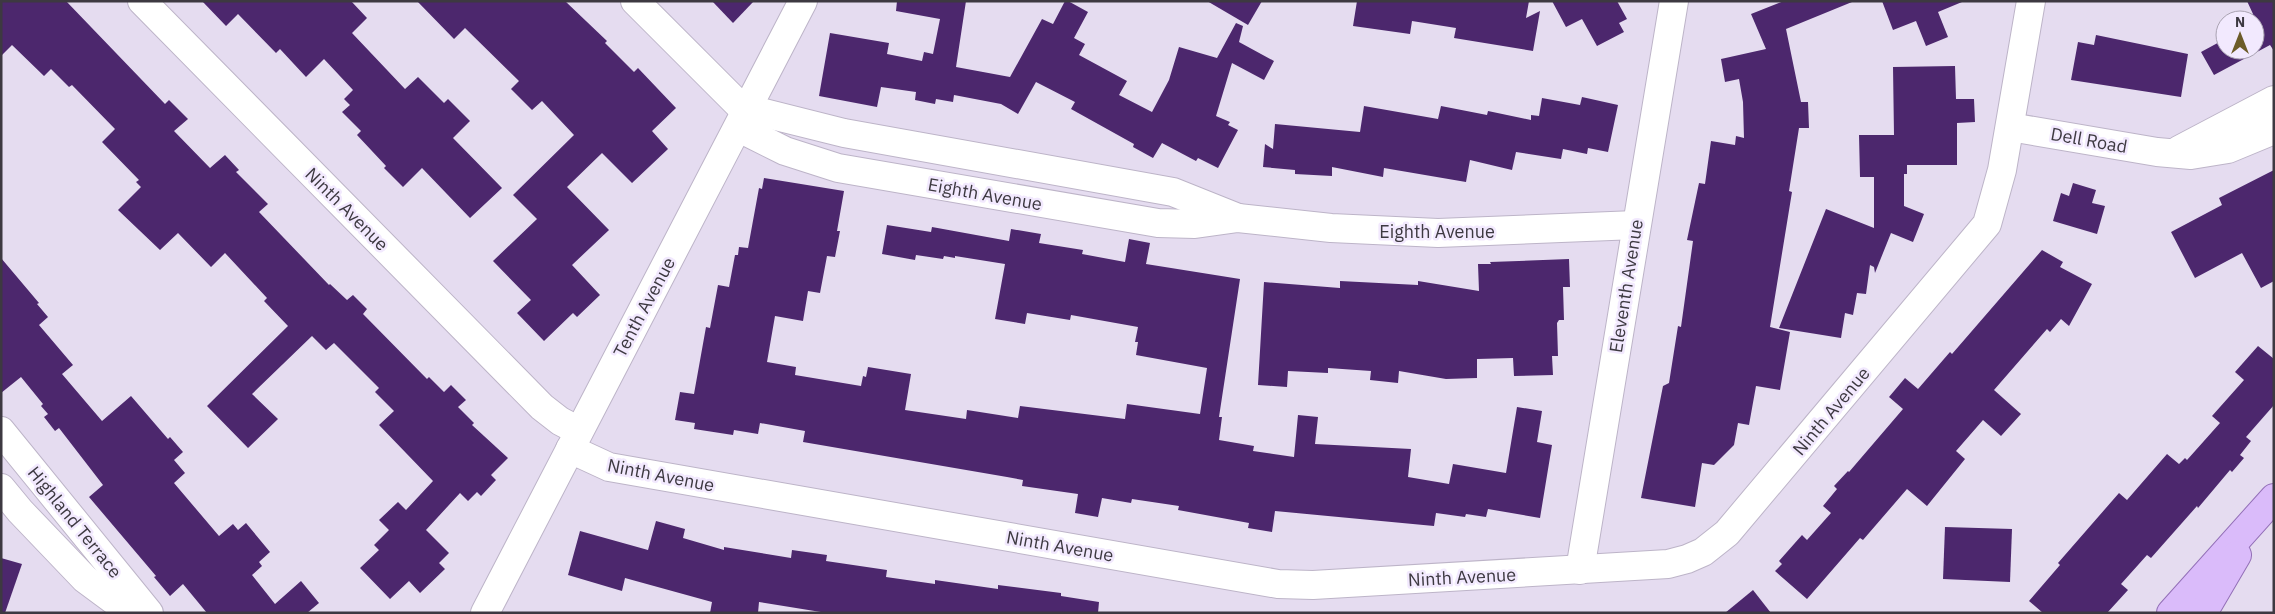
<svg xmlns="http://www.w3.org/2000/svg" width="2275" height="614" font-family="'IBM Plex Sans',sans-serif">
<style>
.building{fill:#4c276d}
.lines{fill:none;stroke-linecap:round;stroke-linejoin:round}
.minor-casing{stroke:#bdb4c8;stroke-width:30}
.major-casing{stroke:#9370b7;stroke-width:30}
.minor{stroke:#fff;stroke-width:28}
.major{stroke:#dabbfa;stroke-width:28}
.labels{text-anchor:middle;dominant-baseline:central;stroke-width:5;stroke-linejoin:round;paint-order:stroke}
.street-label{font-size:18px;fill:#3d3941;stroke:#f2e9fe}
</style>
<rect width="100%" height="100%" fill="#e5dcf0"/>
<g class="building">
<path d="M1,1H66L165,104L169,100L188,119L174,131L210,168L225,155L239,170L236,172L268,204L259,212L329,285L330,284L347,300L353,295L367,309L363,314L427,379L429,377L444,392L451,385L466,400L458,407L474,423L472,425L508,458L491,475L496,480L481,496L477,492L468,501L460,493L426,530L449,553L439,563L445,569L420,593L409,581L390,599L360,568L379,550L374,545L389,530L379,520L398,502L406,510L433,481L379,425L394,411L375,392L379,388L334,343L326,350L312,336L252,394L278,419L248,448L207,406L288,326L264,301L267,298L225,253L211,267L178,233L160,250L118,210L141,187L136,182L139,180L102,142L115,129L72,85L69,87L51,69L44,76L12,45L1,56Z"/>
<path d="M202,1H351L367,18L352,33L405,89L418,77L444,103L448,99L470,121L453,138L502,188L470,218L422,168L403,187L384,168L386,166L357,135L361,131L342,112L350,105L344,99L353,90L324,59L306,77L280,49L276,53L238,14L226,26Z"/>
<path d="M417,1H565L607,41L605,43L634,72L638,68L676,108L652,131L668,149L632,183L602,153L567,187L609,230L572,265L600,295L577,317L573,313L544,341L517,313L531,300L493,261L537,219L513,195L574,135L542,101L532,110L511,89L519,81L465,28L454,39Z"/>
<path d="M712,1H754L733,23Z"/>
<path d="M897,1H966L956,67L1010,77L1042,19L1053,24L1065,1H1068L1088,12L1074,38L1085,44L1079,55L1127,81L1119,95L1152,112L1169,80L1179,47L1217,58L1236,23L1243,26L1239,42L1274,61L1264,80L1232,63L1216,116L1230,122L1228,125L1238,130L1218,168L1198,158L1196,161L1162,143L1153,158L1133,147L1134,144L1071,109L1075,102L1036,82L1018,114L1001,104L954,95L953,102L936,99L935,104L915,100L916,92L881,87L877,107L819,96L830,33L889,43L887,54L922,61L924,52L933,54L940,19L896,11Z"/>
<path d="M1207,1H1262L1248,25Z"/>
<path d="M1357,1H1529L1526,18L1540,11L1533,51L1454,38L1456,28L1412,21L1410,34L1353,26Z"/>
<path d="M1552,1H1617L1627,19L1619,23L1624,32L1597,46L1582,19L1566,27Z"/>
<path d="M1784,1L1852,2L1786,29L1801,102H1808L1809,128H1799L1789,191L1792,192L1770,327L1790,332L1780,390L1756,386L1749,425L1738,423L1734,445L1714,465L1702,463L1695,507L1641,498L1663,386L1669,383L1678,326L1681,327L1693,241L1687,240L1699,183L1705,184L1711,141L1735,145L1736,136L1744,138L1743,102L1739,79L1725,82L1721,59L1766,49L1751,14Z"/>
<path d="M1882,1H1962V2L1938,12L1948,37L1926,46L1916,21L1893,30Z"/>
<path d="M2247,1H2274V51L2270,45L2214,75L2201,52L2225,39V50H2255V20H2241L2253,14Z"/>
<path d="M2096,35L2188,54L2181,97L2071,80L2078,42L2094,45Z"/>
<path d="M1955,66L1956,99H1974L1975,122L1957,123V165H1907V174H1904V206L1924,214L1913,242L1891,233L1875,273L1874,267L1870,265L1866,294L1857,293L1853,315L1845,313L1841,338L1779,328L1826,209L1874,228V177H1860L1859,135H1894L1893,67Z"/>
<path d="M1582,97L1618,105L1608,152L1588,148L1587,154L1563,149L1561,159L1516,152L1512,170L1470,160L1466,182L1384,168L1383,177L1332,167V176L1295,174V170L1263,167L1265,144L1273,149L1275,124L1360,132L1364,106L1438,119L1441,106L1487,115L1488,111L1531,120V115L1539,116L1542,98L1580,105Z"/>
<path d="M2274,170V281L2261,288L2242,253L2195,278L2171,232L2222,205L2219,198Z"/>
<path d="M764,178L844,191L837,231H840L835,257L827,256L820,293L808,291L803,321L775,316L767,362L796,367L795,375L861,386L863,376L866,377L868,367L911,374L905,410L966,419L967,410L1018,418L1020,406L1125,419L1127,404L1200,414L1207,368L1136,355L1138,342H1135L1138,327L1071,315L1070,320L1027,313L1025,324L995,319L1005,264L955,256V258L944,256L943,259L916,255L915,260L882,254L887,225L931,232L932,227L1009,241L1011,229L1041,234L1039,243L1083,250L1082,254L1125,262L1129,239L1150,243L1146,264L1240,279L1219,417H1222L1219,440L1254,446L1253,451L1294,457L1298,415L1318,417L1315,444L1411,449L1408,477L1449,484L1453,464L1506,473L1517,407L1542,411L1537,442L1552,445L1540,518L1488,509L1486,517L1466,514L1465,517L1436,513L1434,526L1275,511L1272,532L1248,528L1249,523L1178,510L1179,506L1132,499L1131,503L1102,498L1098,517L1075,513L1078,494L1022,486L1023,480L1007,477L803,442L805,431L760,423L758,434L734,430L733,435L694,429L695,423L675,420L680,392L694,394L706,327L710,328L718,285L729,287L735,255H738L739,247L748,248L759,188L762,189Z"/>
<path d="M2073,183L2096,190L2092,203L2105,206L2097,234L2053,221L2061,193L2069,196Z"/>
<path d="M2042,250L2063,262L2060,267L2092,284L2069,326L2061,319L2050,332L2047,329L1994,390L2021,414L2001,436L1983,420L1956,451L1965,459L1927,506L1907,489L1863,540L1860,538L1807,599L1775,571L1782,564L1779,561L1802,535L1807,540L1831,513L1823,506L1837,489L1834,486L1848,471L1849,472L1903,409L1889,397L1905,378L1918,389L1950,352L1952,354Z"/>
<path d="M1,258L39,303L37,304L48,317L39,325L73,365L62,374L102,421L131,396L168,439L170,437L183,452L174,460L185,473L174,483L219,536L233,524L238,530L246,523L270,552L259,562L262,566L252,575L275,604L301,581L319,603L307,613H207L183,584L170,596L154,577L156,576L89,497L103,485L59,428L55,431L44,417L48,414L41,406L43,404L21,377L1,393Z"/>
<path d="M1569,259L1570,287H1563L1564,320H1559L1557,323L1558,356H1552L1553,375L1514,376L1513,358L1477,359V378L1446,379L1399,371L1398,383L1370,380L1371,371L1328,368V373L1288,371L1287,387L1258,385L1264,282L1340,288V281L1418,285V281L1479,291L1478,264H1491L1490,262Z"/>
<path d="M2258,346L2274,359V405L2246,437L2251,441L2240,455L2244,458L2232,472L2230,470L2198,508L2197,506L2151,558L2147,555L2121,584L2128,590L2107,613H2043L2029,601L2060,565L2058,563L2119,493L2127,500L2167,454L2179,464L2185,458L2187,460L2220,423L2212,416L2244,380L2235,372Z"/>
<path d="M656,521L685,529L683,538L724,550V547L791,558L792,550L827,555L826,561L887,570L886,577L935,584V580L998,589V585L1061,593V596L1099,602L1098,613H827L759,602L758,613H710L712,602L625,578L622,591L568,575L580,531L648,550Z"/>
<path d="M1945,527L2012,529L2010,582L1943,579Z"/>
<path d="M1,558L22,564L5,613H1Z"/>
<path d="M1753,590L1771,613H1725Z"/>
</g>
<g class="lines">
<g class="minor-casing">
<g id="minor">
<path d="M142,1L542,407L560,421L579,431"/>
<path d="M635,1L746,112"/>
<path d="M748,109L844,133L1173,192L1238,218"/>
<path d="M2010,127L2157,152L2191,155L2228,149L2274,130"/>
<path d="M739,128L785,151L838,168L1158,223L1195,224L1238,218L1331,228L1438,233L1636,225"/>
<path d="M2179,150L2274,100"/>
<path d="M1,431L149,613"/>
<path d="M570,449L609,467L1278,584L1313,585L1668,564L1687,559L1703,552L1727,533L1987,224L2002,170L2031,1"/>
<path d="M1,488L20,511L85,579L131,613"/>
<path d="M1580,570L1674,1"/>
<path d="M485,613L803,1"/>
</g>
</g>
<g class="major-casing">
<g id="major">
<path d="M2171,613L2274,498"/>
<path d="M2203,613L2237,555"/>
</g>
</g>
<use href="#minor" class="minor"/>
<use href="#major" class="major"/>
</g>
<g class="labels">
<g class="street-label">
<text transform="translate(2089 140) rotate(10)">Dell Road</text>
<text transform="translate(985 194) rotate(10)">Eighth Avenue</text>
<text transform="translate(347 209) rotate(45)">Ninth Avenue</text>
<text x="1437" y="231">Eighth Avenue</text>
<text transform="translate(1626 286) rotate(-81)">Eleventh Avenue</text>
<text transform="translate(644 307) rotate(-62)">Tenth Avenue</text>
<text transform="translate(1831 411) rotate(-50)">Ninth Avenue</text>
<text transform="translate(661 475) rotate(11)">Ninth Avenue</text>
<text transform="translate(75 522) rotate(51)">Highland Terrace</text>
<text transform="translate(1060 546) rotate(10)">Ninth Avenue</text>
<text transform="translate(1462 577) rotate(-3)">Ninth Avenue</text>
</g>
</g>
<rect width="2275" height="614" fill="none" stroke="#3d3941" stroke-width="5"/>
<g transform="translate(2240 35)"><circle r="24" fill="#f2e9fe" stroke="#aaa3b2"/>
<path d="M0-4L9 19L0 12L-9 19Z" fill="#6c5b29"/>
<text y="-8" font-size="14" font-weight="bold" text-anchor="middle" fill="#3d3941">N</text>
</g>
</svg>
